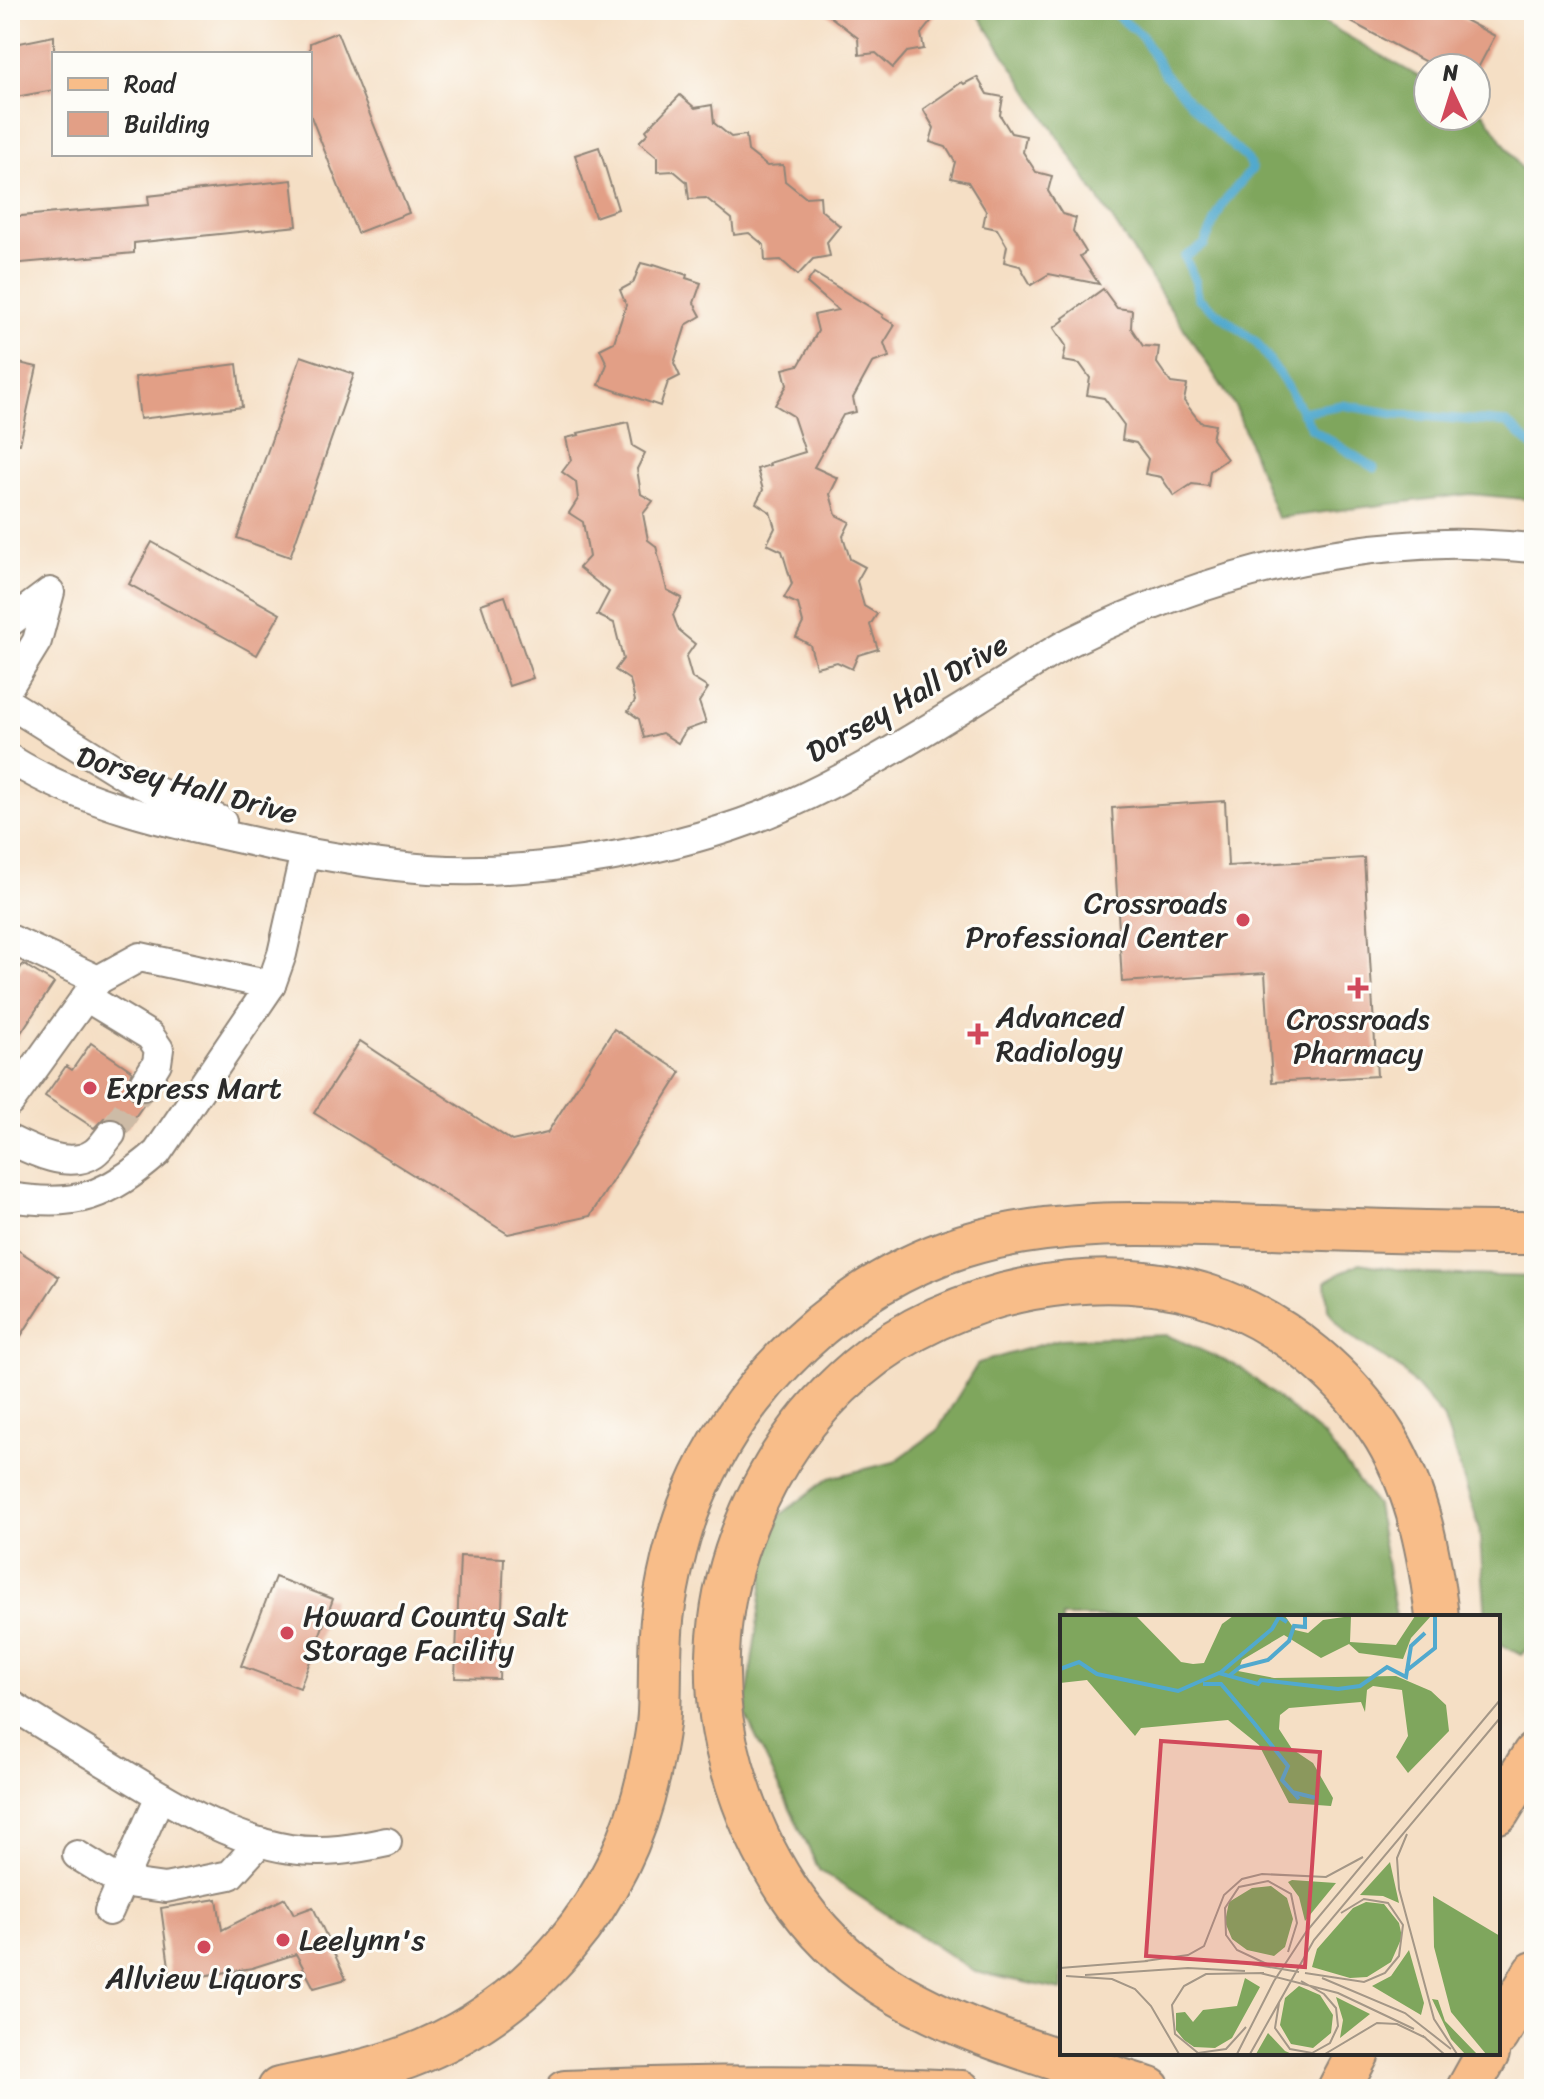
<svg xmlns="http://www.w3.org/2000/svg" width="1544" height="2099" font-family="Sriracha,sans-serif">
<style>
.forest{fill:#7fa65d;stroke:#556844;stroke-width:2}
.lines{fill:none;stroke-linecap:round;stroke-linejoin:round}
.stream{stroke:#51a9ce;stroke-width:9}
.building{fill:#e29f86}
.minor-tunnel{stroke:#cdbba6;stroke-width:28;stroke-dasharray:28 14;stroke-linecap:butt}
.minor-casing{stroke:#908578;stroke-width:32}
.major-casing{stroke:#908578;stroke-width:40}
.highway-casing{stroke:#908578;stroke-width:46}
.minor{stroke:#fff;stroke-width:28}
.major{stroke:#f8bd89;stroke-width:36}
.highway{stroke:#f8bd89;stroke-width:42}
.poi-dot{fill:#d1495b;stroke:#fdfcf7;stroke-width:3}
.labels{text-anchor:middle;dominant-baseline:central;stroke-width:6;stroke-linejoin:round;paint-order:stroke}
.street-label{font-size:30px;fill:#2b2b2b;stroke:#fdfcf7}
.poi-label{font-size:30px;fill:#2b2b2b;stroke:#fdfcf7;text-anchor:start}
.inset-river{fill:none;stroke:#51a9ce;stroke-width:4}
.inset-road{fill:none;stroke:#a49787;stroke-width:2}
.view{fill:#d1495b;fill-opacity:0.15;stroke:#d1495b;stroke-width:4}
.inset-edge{fill:none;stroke:#2b2b2b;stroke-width:4}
</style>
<rect width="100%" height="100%" fill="#fdfcf7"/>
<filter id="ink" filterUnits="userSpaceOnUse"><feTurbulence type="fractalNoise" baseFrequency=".0125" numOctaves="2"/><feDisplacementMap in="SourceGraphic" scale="16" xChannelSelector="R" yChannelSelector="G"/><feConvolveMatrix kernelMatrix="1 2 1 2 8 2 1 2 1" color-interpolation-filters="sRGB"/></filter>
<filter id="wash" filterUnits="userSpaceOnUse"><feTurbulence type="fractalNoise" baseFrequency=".006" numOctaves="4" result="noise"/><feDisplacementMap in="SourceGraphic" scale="32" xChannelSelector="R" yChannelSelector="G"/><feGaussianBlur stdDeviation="1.8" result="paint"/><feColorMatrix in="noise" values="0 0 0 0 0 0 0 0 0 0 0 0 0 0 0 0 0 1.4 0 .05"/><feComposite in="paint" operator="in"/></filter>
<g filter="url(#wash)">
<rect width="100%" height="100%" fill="#f5dfc5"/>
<g class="forest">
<path d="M975,10H1302L1428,82V116H1476V109L1484,113L1534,188V500L1470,494L1277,518L1236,408Z"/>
<path d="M1359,1263L1427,1274L1534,1277V1641L1521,1655L1498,1643V1617H1486L1479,1526L1443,1417L1402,1370L1346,1333L1328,1310L1326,1281Z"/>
<path d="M1167,1335L1241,1368L1325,1437L1376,1505L1396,1617H1062V1990L975,1972L819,1870L745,1714L771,1522L829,1478L894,1462L937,1431L978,1363L1060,1339Z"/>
</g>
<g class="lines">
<g class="stream">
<path d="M1110,10L1142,36L1166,76L1218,133L1248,160L1252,169L1223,203L1204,245L1185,257L1196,283L1198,298L1256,342L1286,384L1312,429L1374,468"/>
<path d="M1301,412L1342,405L1396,414L1507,423L1534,448"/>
</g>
</g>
<g id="blocks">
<g class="building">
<path d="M822,10H940L921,34L924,49L907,52L893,68L876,53L859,55L858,38Z"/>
<path d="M1329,10H1446L1495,36L1478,68H1437Z"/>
<path d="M337,32L409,213L357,233L310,114V43Z"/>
<path d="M54,36V90L10,98V45Z"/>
<path d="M977,77L987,94L1003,97L1000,115L1011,133L1026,136L1023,152L1036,172L1052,176L1048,191L1062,214L1076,218L1073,231L1086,252L1080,256L1099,284L1049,274L1031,285L1020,266L1004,262L1007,246L997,229L983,226L986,211L968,182L951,178L955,162L946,147L930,142L934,128L923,109L962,82L964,84Z"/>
<path d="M680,95L695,108L712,105L714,123L731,137L746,135L748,151L767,166L783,165L785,181L805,197L820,196L821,210L840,226L827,242L830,256L813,259L798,275L781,260L765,261L764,245L749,233L734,235L732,219L706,198L689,199L687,182L674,171L657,172V157L639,142L648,133L646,130Z"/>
<path d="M599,147L618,209L595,217L575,155Z"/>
<path d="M292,180L297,226L134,243V253L10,264V217L149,205L148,196Z"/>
<path d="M641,263L653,266L654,264L687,275L686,278L701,283L694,303L701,316L686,325L674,363L680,376L668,382L660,406L599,385L607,364L600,349L614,342L626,305L620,290L633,283Z"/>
<path d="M814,273L883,315L882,317L895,325L884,343L889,357L872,363L853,398L856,412L843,415L814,467L838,478L830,494L836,515L850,522L843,536L850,559L865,567L857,581L864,606L877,614L870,625L878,649L858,655L852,669L837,662L816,667L810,645L796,637L803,623L798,604L784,598L792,584L782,551L767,544L775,528L770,512L756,503L763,490L757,469L770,465L769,463L805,452L793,416L775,405L787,385L783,369L799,365L818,331L814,315L838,310L807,283Z"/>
<path d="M1103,289L1117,308L1132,310L1131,328L1143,346L1159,347L1157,363L1171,383L1187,385L1184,401L1200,422L1215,425L1212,439L1227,459L1210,471L1208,486L1192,484L1174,496L1161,477L1145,474L1148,459L1136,443L1122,440L1124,425L1104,398L1087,395L1090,378L1080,364L1063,361L1066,346L1054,328L1064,320L1063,318Z"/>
<path d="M301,356L354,374L290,557L237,538Z"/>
<path d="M10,361L37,367L20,444L10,443Z"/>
<path d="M237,364L242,407L140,419L135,377Z"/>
<path d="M628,422L633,446L645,453L637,469L641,494L653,501L643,514L648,540L656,546L667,590L682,598L673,615L679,631L695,644L686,657L692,678L708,688L699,702L706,723L686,730L678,743L662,733L644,738L639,719L628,711L635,701L630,680L615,670L623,659L614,623L597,615L609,592L579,568L589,557L583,522L569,513L578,499L576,482L562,472L571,460L566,438L579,435L578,433Z"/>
<path d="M152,542L280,614L257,655L129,584Z"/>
<path d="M505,596L533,678L509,686L481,604Z"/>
<path d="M1225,801L1228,866L1364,858L1377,1076L1272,1082L1265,973L1122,982L1112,808Z"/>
<path d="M23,964L54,983L10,1049V984Z"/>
<path d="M614,1029L681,1072L590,1216L508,1234L314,1113L360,1041L512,1141L547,1133Z"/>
<path d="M91,1043L132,1071L126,1085L128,1093L135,1101L145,1103L127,1128L121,1120L113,1117L104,1118L94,1128L45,1096L66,1066L72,1070Z"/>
<path d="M10,1245L59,1277L10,1353Z"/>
<path d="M460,1556L504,1558L499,1679L455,1678Z"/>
<path d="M275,1577L333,1599L300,1688L241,1666Z"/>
<path d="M285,1898L294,1914L313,1907L346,1979L314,1988L296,1954L252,1968L171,1981L161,1908L217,1899L222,1930Z"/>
</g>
</g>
</g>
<g filter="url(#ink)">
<use href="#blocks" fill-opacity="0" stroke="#908578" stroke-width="2"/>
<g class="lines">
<path class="minor-tunnel" d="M111,1134L143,1086"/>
<g class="minor-casing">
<g id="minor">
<path d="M10,622L50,592L37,641L10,685"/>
<path d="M10,704L132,780L222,821"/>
<path d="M10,759C87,807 181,826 269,845C322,856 375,865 429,869C537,876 686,850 785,806C859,773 928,729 996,687C1022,672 1046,654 1072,641C1189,583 1315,547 1445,544C1475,543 1505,546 1534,548"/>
<path d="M10,939L98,980L140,957L271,985"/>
<path d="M86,997L150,1036L159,1049L157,1063L143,1086"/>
<path d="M10,1102L98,980"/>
<path d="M10,1140C32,1151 70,1170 94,1153C100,1149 106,1140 111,1134"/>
<path d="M10,1197C77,1208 107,1196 157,1153L271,985L282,954L305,852"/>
<path d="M10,1704C44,1726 79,1747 114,1768C169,1801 226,1839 290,1849C324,1854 355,1849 387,1842"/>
<path d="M77,1855L121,1882L165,1888L230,1875L260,1842"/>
<path d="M109,1911L160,1796"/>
</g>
</g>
<g class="major-casing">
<path id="major" d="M565,2089C697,2083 829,2082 962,2089"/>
</g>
<g class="highway-casing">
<g id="highway">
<path d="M1498,1812L1534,1754"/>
<path d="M1498,2035L1534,1973"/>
<path d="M279,2089C322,2080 367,2072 408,2057C532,2010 621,1903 649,1774C653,1754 658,1733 659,1713C661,1675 658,1636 665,1599C671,1565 680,1528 693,1497C741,1382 843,1284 963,1246C1050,1219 1144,1223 1234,1226C1334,1229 1434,1234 1534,1233"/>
<path d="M1149,2089C1059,2059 964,2036 882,1984C805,1935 757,1854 732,1767C710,1693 714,1611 741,1538C765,1473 804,1414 857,1369C951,1289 1105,1257 1222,1301C1288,1327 1347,1376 1385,1437C1418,1492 1430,1555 1437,1617"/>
<path d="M1339,2089L1358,2053"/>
<path d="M1468,2089L1488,2053"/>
</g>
</g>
<use href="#minor" class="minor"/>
<use href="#major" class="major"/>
<use href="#highway" class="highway"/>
</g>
</g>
<g class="poi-dot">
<circle cx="1243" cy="920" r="8"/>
<path d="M1354 976h8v8h8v8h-8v8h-8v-8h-8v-8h8z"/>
<path d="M974 1022h8v8h8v8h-8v8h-8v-8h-8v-8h8z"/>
<circle cx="90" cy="1088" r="8"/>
<circle cx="287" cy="1633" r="8"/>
<circle cx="283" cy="1940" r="8"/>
<circle cx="204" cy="1947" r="8"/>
</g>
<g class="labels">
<g class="street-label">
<text transform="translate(907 698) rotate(-30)">Dorsey Hall Drive</text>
<text transform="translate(187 785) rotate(15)">Dorsey Hall Drive</text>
</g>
<g class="poi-label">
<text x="1227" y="903" text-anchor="end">Crossroads<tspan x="1227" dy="34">Professional Center</tspan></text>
<text x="996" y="1017">Advanced<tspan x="996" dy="34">Radiology</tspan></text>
<text x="1358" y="1019" text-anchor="middle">Crossroads<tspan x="1358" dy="34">Pharmacy</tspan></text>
<text x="106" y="1088">Express Mart</text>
<text x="303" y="1616">Howard County Salt<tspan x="303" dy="34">Storage Facility</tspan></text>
<text x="299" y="1940">Leelynn's</text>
<text x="204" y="1978" text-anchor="middle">Allview Liquors</text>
</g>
</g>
<g transform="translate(1060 1615)">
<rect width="440" height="440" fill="#f5dfc5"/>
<path d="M0,1L77,2L121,47L133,49L144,48L162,9L173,1H225L235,15L248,18L263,5L291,1L290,27L336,30L355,1H371L351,23L343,44L299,38L289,29L261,43L224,20L182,45L178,56L214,63L336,61L371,76L386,90L389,116L348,158L336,142L348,121L342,75L313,71L307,75L305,97L301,87L229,93L220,100L219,114L232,134L253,148L273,183L271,191L229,188L199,130L168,105L81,113L75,121L27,65L0,68ZM330,247L339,288L323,281L300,280ZM228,267L232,265L276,268L245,306L239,282ZM211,271L227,283L233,304L225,332L214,341L187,335L172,324L165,307L169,287L192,273ZM373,281L440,321V439H426L391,397L374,332ZM306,287L324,289L339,308L342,322L331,347L307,362L290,363L252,352L257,334L293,293ZM349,335L364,388L361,400L312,371L331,361ZM185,363L200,372L172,423L155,433L134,432L124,425L116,415V398L125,397L133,407L143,395L177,391ZM239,371L260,380L273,400L271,418L253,433L231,429L220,410L225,383ZM276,382L310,399L280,423L283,405ZM372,384L378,385L385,406L417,439H405L391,424ZM208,418L225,436L232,439H196Z" fill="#7fa65d"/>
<path class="inset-river" d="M0,54L19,47L37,59L118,76L159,58L198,69L201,65L278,74L300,71L327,52L346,62L351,31L365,18M346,56L375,33V1M160,58L212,14L219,2L227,7M169,61L180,52L208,45L229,26L234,11L245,12V1M143,69H161L194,108L228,151L222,165L239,184M232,177L256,183"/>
<path class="inset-road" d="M347,219L337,243L339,274L374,404L397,439M120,344L174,346L239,357M85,346L128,340L144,331L164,280L182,264L202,259L266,262L303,242M209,350L177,335L166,320L165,293L179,272L208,266L231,279L237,308L228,337M0,353L88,346M200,358L278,378L354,414M245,358L304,367L325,358L339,341L343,310L328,288L304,284L281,298M25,360L128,353L185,356M6,361L52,364L75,374L91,391L119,439M262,363L345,398L391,434M219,388L215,413L230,434L252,438L270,428L278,411L276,393L264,379L241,366M186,412L166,434L138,438L115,419L112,390L124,371L146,359L204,358M363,421L384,439M177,439L214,366L246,317L440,85M190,439L254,325L440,103M265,439L317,408L337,409L366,423"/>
<path class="view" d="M101,126L260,137L245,352L86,341Z"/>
<rect width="440" height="440" class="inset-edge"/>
</g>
<rect width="1544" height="2099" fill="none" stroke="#fdfcf7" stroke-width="40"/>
<rect x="52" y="52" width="260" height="104" fill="#fdfcf7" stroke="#a9a8a5" stroke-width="2"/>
<rect x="68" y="78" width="40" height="12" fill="#f8bd89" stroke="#a9a8a5" stroke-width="2"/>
<text x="124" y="92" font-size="24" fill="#2b2b2b">Road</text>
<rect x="68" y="112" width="40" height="24" fill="#e29f86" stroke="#a9a8a5" stroke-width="2"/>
<text x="124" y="132" font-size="24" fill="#2b2b2b">Building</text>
<g transform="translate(1452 92) rotate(356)"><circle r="38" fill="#fdfcf7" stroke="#a9a8a5" stroke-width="2"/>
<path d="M0-6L14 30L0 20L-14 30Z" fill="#d1495b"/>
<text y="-12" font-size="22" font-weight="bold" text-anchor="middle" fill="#2b2b2b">N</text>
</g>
</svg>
